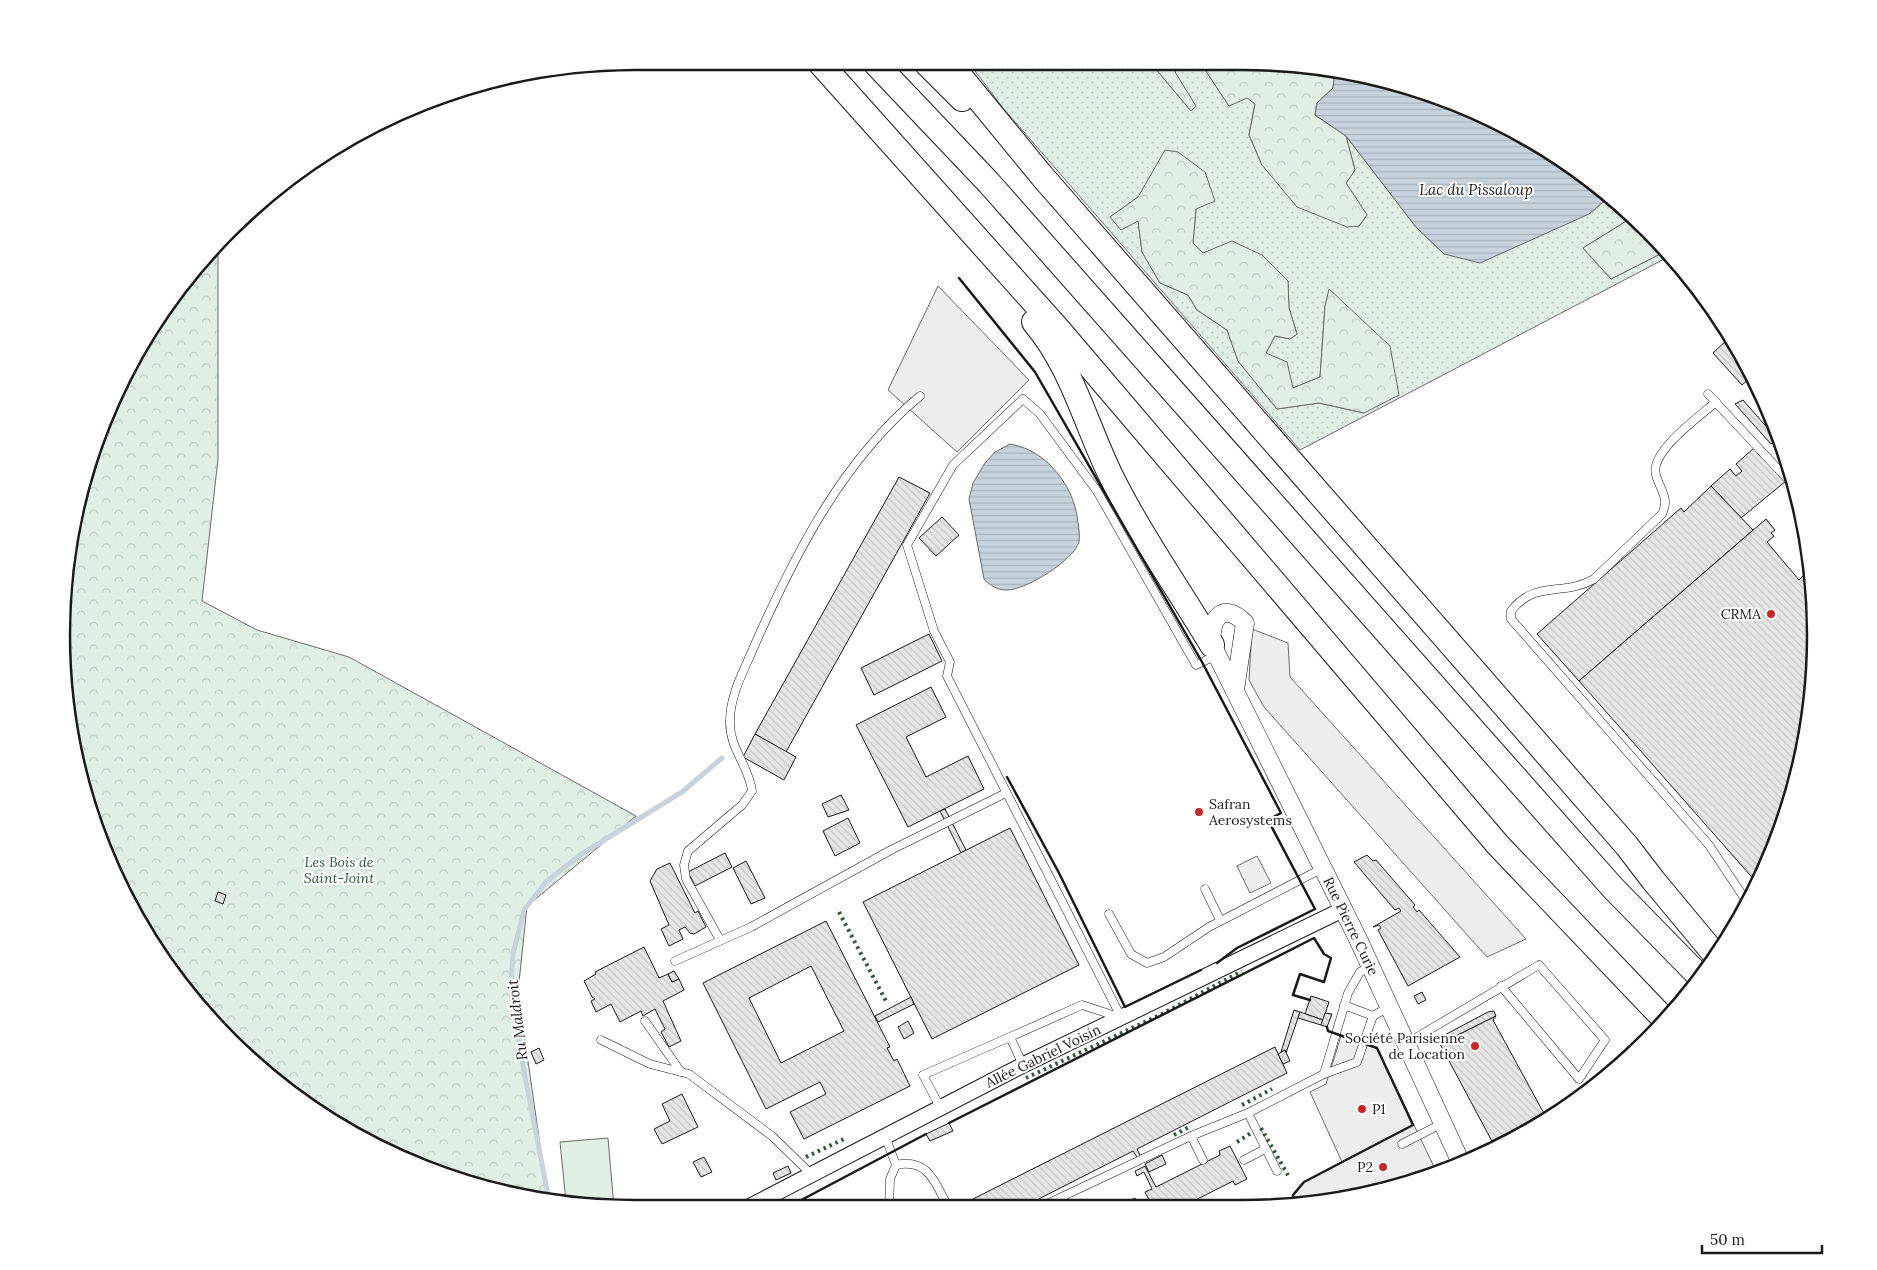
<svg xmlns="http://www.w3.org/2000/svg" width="1877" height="1270" font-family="Lora,serif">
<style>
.grass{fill:url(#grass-dots);stroke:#6a6a6a;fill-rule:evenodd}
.forest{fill:url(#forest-crowns);stroke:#6a6a6a}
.pitch{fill:#e0efe3;stroke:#6a6a6a}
.parking{fill:#ededed;stroke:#6a6a6a}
.water{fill:url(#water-rules);stroke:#6a6a6a}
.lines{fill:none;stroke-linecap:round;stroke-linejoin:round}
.stream{stroke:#c6d2dc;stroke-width:5}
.building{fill:url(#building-back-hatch);stroke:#1a1a1a;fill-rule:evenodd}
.service-casing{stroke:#1a1a1a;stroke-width:9}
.minor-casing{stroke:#1a1a1a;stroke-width:17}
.tertiary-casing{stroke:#1a1a1a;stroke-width:19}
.trunk-casing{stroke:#1a1a1a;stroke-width:26}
.service{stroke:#fff;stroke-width:8}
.minor{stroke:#fff;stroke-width:15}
.tertiary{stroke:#fff;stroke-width:18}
.trunk{stroke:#fff;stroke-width:24}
.hedge{stroke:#2b5a34;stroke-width:4;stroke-dasharray:2.5 4;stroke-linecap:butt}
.wall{stroke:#1a1a1a;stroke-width:2.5}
.poi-dot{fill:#c62828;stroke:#fff;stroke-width:2}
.labels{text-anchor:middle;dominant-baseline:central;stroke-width:4;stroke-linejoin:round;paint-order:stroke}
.poi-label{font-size:14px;fill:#1a1a1a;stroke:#fff;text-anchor:end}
.park-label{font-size:14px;font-style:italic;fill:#2b5a34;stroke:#fff}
.street-label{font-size:14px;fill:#1a1a1a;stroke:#fff}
.water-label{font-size:15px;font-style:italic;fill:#1a1a1a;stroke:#fff}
.rim{fill:none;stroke:#1a1a1a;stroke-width:2.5}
</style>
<defs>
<pattern id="grass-dots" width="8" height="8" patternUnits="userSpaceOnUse" patternTransform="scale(1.25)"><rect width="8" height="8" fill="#e0efe3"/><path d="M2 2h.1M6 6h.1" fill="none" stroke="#c0ccc2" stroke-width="1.8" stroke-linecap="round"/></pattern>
<pattern id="forest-crowns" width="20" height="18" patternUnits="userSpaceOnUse" patternTransform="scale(1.25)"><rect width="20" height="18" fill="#e0efe3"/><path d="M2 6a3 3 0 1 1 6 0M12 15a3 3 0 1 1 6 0" fill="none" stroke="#c0ccc2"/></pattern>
<pattern id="water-rules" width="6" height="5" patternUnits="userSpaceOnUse" patternTransform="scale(1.25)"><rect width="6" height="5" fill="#c6d2dc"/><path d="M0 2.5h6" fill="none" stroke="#aab4bc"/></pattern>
<pattern id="building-back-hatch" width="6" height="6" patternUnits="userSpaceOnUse" patternTransform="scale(1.25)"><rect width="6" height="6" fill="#e6e6e6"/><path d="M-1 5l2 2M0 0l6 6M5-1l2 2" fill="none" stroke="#c5c5c5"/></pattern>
</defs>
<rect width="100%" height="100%" fill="#fff"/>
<path class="grass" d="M1150,62L1191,111L1171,62H1200L1229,106L1247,97L1255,104L1249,135L1262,165L1359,226L1367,215L1346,183L1355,170L1346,136L1416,227L1444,254L1589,214L1609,197L1633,217L1583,248L1611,279L1666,251L1670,256L1300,450L1003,108L969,63ZM1138,197L1196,209L1193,243L1203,253L1288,281L1289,308L1297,334L1290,339L1275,336L1266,353L1293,388L1320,377L1325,306L1330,290L1364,413L1319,403L1277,409L1238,361L1227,330L1197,310L1188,295L1160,283L1142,252L1138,220L1110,217Z"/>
<g class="forest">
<path d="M1242,61L1335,70L1333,88L1317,103L1315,115L1346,136L1355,170L1346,183L1367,215L1359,226L1347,227L1297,207L1262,165L1249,135L1255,104L1247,98L1229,106L1200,62Z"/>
<path d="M1150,62H1171L1175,72L1196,106L1191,111Z"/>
<path d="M1165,150L1178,152L1205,172L1215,201L1196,209L1193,243L1203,253L1232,241L1262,255L1288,281L1289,308L1297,334L1290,339L1275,336L1266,353L1287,362L1293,388L1320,377L1325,306L1329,289L1390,346L1399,395L1364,413L1319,403L1277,409L1238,361L1227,330L1197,310L1188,295L1160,283L1142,252L1138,221L1121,230L1110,217L1138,197Z"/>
<path d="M1633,217L1647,229L1666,251L1611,279L1583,248Z"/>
<path d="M218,242V459L202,601L257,630L349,657L636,816L527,906L518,992L548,1200L523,1198L381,1149L286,1090L230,1041L138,922L105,854L72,747L63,597L81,487L105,416L180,285Z"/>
</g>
<path class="pitch" d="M608,1138L614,1207L566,1202L560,1142Z"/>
<g class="parking">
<path d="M938,286L1029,380L957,452L888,390Z"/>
<path d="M1252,629L1288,643L1290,677L1526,939L1487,957L1264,707L1249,680Z"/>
<path d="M1257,856L1271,883L1250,893L1237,866Z"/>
<path d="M1341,1036L1377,1048L1437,1173L1354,1198L1294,1204L1293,1195L1304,1182L1342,1162L1310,1092L1326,1084Z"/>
</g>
<g class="water">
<path d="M1335,70L1354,72L1496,121L1561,158L1609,197L1589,214L1480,263L1444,254L1416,227L1346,136L1315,115L1317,103L1333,88Z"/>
<path d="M1010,444C1047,450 1075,487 1078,523C1079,529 1080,537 1079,542C1074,560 1026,590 1007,590C997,590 991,586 984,579L969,499L973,483L985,463L995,452Z"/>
</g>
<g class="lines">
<path class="stream" d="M549,1200L523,1066L511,982L513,954L524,910L546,882L580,855L682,792L722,758"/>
</g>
<g class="building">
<path d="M1730,337L1751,377L1742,385L1713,353Z"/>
<path d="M1743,400L1777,439L1771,444L1735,404Z"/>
<path d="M1780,441L1785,458L1784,459L1773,446Z"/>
<path d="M1754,448L1760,456L1763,454L1786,481L1741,518L1711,486L1730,469L1736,476L1742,471L1736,464Z"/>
<path d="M899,477L930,493L786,752L755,734Z"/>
<path d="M1711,486L1753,530L1579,681L1537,634L1681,508L1684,512Z"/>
<path d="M942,517L959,535L936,556L919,538Z"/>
<path d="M1766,519L1775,530L1771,533L1774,536L1767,542L1799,580L1809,570L1816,635L1805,747L1772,854L1757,883L1579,681Z"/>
<path d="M929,634L942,661L874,695L861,668Z"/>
<path d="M931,687L946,717L906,737L926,777L968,756L984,789L908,827L856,725Z"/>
<path d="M755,734L796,757L784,780L743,757Z"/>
<path d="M841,795L849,810L828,817L822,804Z"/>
<path d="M945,809L966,850L961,853L940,811Z"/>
<path d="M848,818L860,843L835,856L823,831Z"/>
<path d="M1010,828L1079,965L932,1039L863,902Z"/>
<path d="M725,853L732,867L695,886L688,872Z"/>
<path d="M1367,855L1373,861L1376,860L1415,905L1413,907L1417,912L1419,910L1460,957L1408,986L1378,930L1381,928L1379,925L1373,927L1401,911L1399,908L1395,910L1354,862Z"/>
<path d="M746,861L765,898L751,904L733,868Z"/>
<path d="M670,863L695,913L698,911L706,927L694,934L690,933L685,927L679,930L683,939L669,946L661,929L669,925L650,881L657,869Z"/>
<path d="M218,892L226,895L223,904L215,901Z"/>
<path d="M826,921L890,1047L887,1048L894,1061L897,1059L910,1086L804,1139L790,1112L826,1094L820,1082L766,1109L703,983ZM811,966L844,1031L781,1063L749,998Z"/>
<path d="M644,947L659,978L668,974L672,982L679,979L684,990L663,1001L681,1041L669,1047L661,1032L665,1029L655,1009L643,1016L641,1011L620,1022L611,1004L596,1012L591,1001L595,999L592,997L584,981L596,974L595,972Z"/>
<path d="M674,971L679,979L672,982L668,974Z"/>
<path d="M1422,992L1426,1000L1418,1004L1414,996Z"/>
<path d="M1311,996L1329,1002L1323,1020L1305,1014Z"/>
<path d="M911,997L914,1004L878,1022L875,1016Z"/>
<path d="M1294,1010L1300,1012L1298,1018L1286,1053L1285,1050L1281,1052Z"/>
<path d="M1494,1011L1496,1016L1440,1044L1437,1039L1488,1012Z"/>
<path d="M1300,1012L1323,1020L1321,1025L1298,1018Z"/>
<path d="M1325,1013L1332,1014L1327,1027L1321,1025Z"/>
<path d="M1496,1016L1493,1020L1547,1119L1495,1147L1440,1044Z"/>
<path d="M908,1021L914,1033L904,1039L898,1027Z"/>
<path d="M1275,1047L1287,1073L1137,1149L1141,1157L1138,1159L1133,1151L1019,1209H965L963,1204Z"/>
<path d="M539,1048L544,1060L536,1064L531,1052Z"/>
<path d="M1285,1050L1290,1061L1283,1064L1278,1054Z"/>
<path d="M682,1094L698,1127L662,1144L654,1129L670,1121L662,1104Z"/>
<path d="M949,1123L953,1131L930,1141L926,1134Z"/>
<path d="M1230,1146L1247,1179L1235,1185L1233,1181L1178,1209H1113L1135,1198L1140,1209L1151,1204L1145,1192L1152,1189L1144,1172L1137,1176L1135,1171L1145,1166L1156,1187L1220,1155L1219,1151Z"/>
<path d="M1162,1155L1166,1164L1149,1172L1145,1164Z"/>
<path d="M704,1157L712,1172L701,1177L693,1162Z"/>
<path d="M788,1166L791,1173L776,1180L773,1173Z"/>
</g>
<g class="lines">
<g class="service-casing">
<g id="service">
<path d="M1708,394L1794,486"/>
<path d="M1716,402C1700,416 1649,452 1656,475C1660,490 1670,498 1662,514L1594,579C1563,597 1536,579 1511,611V619L1709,845L1747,902"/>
<path d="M1205,889L1220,920"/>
<path d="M1109,914L1131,954L1147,963L1164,957L1209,927L1323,868"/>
<path d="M720,940L686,879L684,865L688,851L742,805L752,791C749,766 729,748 730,721C730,693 746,667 756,642C796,552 843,460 920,396"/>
<path d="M675,961L751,927L891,850L1006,793"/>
<path d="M1344,1005L1373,1016"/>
<path d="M1121,1017L947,676L950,662L934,631L907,545L953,465L1023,399L1040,414L1097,491L1196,665L1217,655"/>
<path d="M645,1021L681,1072"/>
<path d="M601,1040L650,1064L689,1074L772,1136L811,1174"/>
<path d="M1407,1043L1539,965L1605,1040L1579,1079L1501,986"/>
<path d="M1023,1065L1010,1037L1082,1005L1119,1017"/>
<path d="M1324,1074L1357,1062L1373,1016L1389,1007"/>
<path d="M940,1107L923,1075L1010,1037"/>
<path d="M1248,1113L1277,1171"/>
<path d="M885,1136L896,1165L890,1179L889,1209"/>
<path d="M1191,1136L1203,1160"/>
<path d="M1402,1144L1443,1123"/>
<path d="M1142,1159L1191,1136L1248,1113L1324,1074L1348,993L1360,972L1371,966"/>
<path d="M1244,1160L1265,1149"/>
<path d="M896,1165C929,1157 936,1185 949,1209"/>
<path d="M1036,1209L1138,1161"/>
</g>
</g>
<g class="minor-casing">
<path id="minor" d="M745,1209L1023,1065L1344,909"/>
</g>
<g class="tertiary-casing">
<path id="tertiary" d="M1235,690L1245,623C1222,600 1209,620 1212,645L1358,939L1462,1165"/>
</g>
<g class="trunk-casing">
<g id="trunk">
<path d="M951,63L960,76L1042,176L1627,846L1653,880L1717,957"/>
<path d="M821,64L1058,329L1498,845L1665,1020"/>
<path d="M876,64L989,183L1613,888L1700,977"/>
<path d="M927,64L962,99"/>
<path d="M1034,322C1073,368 1086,426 1112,478C1141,536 1179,590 1212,645"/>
</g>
</g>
<use href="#service" class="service"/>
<use href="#minor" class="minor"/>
<use href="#tertiary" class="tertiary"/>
<use href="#trunk" class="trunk"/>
<g class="hedge">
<path d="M839,912L887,1003"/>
<path d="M1026,1078L1162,1014L1242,971"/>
<path d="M1242,1105L1272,1089"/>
<path d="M1261,1128L1289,1177"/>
<path d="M1174,1135L1189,1127"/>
<path d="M1237,1142L1251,1133"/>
<path d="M806,1157L846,1138"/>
</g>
<g class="wall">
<path d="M959,278L1035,372L1202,662L1281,813L1268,820L1315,909L1237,948L1217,963"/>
<path d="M1007,777L1059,873L1125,1007L1201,970"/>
<path d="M949,1123L1314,938L1324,954L1331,958L1324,982L1300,974L1293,995L1310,1000"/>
<path d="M1294,1204L1293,1195L1304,1182L1413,1125L1377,1048L1328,1031L1327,1027"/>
<path d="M790,1206L926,1134"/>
</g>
</g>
<g class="poi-dot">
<circle cx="1771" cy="614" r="5"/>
<circle cx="1199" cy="812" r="5"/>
<circle cx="1475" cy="1046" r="5"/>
<circle cx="1362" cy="1109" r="5"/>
<circle cx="1383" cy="1167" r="5"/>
</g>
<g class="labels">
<g class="poi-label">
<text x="1761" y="614">CRMA</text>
<text x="1209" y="804" text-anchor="start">Safran<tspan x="1209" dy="16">Aerosystems</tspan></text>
<text x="1465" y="1038">Société Parisienne<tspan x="1465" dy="16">de Location</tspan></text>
<text x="1372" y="1109" text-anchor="start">P1</text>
<text x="1373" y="1167">P2</text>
</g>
<g class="park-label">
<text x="339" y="862">Les Bois de<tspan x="339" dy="16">Saint-Joint</tspan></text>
</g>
<g class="street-label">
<text transform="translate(1351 926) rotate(64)">Rue Pierre Curie</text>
<text transform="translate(1043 1056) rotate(-26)">Allée Gabriel Voisin</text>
</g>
<g class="water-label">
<text x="1476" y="189">Lac du Pissaloup</text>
<text transform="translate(517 1020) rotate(-97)">Ru Maldroit</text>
</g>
</g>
<path d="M0 0H1877V1270H0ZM635 70H1242A565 565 0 0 1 1807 635V635A565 565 0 0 1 1242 1200H635A565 565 0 0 1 70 635V635A565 565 0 0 1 635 70Z" fill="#fff" fill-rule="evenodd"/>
<path class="rim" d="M635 70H1242A565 565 0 0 1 1807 635V635A565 565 0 0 1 1242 1200H635A565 565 0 0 1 70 635V635A565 565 0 0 1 635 70Z"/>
<path d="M1702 1245v8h120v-8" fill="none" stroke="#1a1a1a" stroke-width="2.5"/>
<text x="1710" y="1245" font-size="15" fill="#1a1a1a" stroke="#ffffff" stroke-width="4" paint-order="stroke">50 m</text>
</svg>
